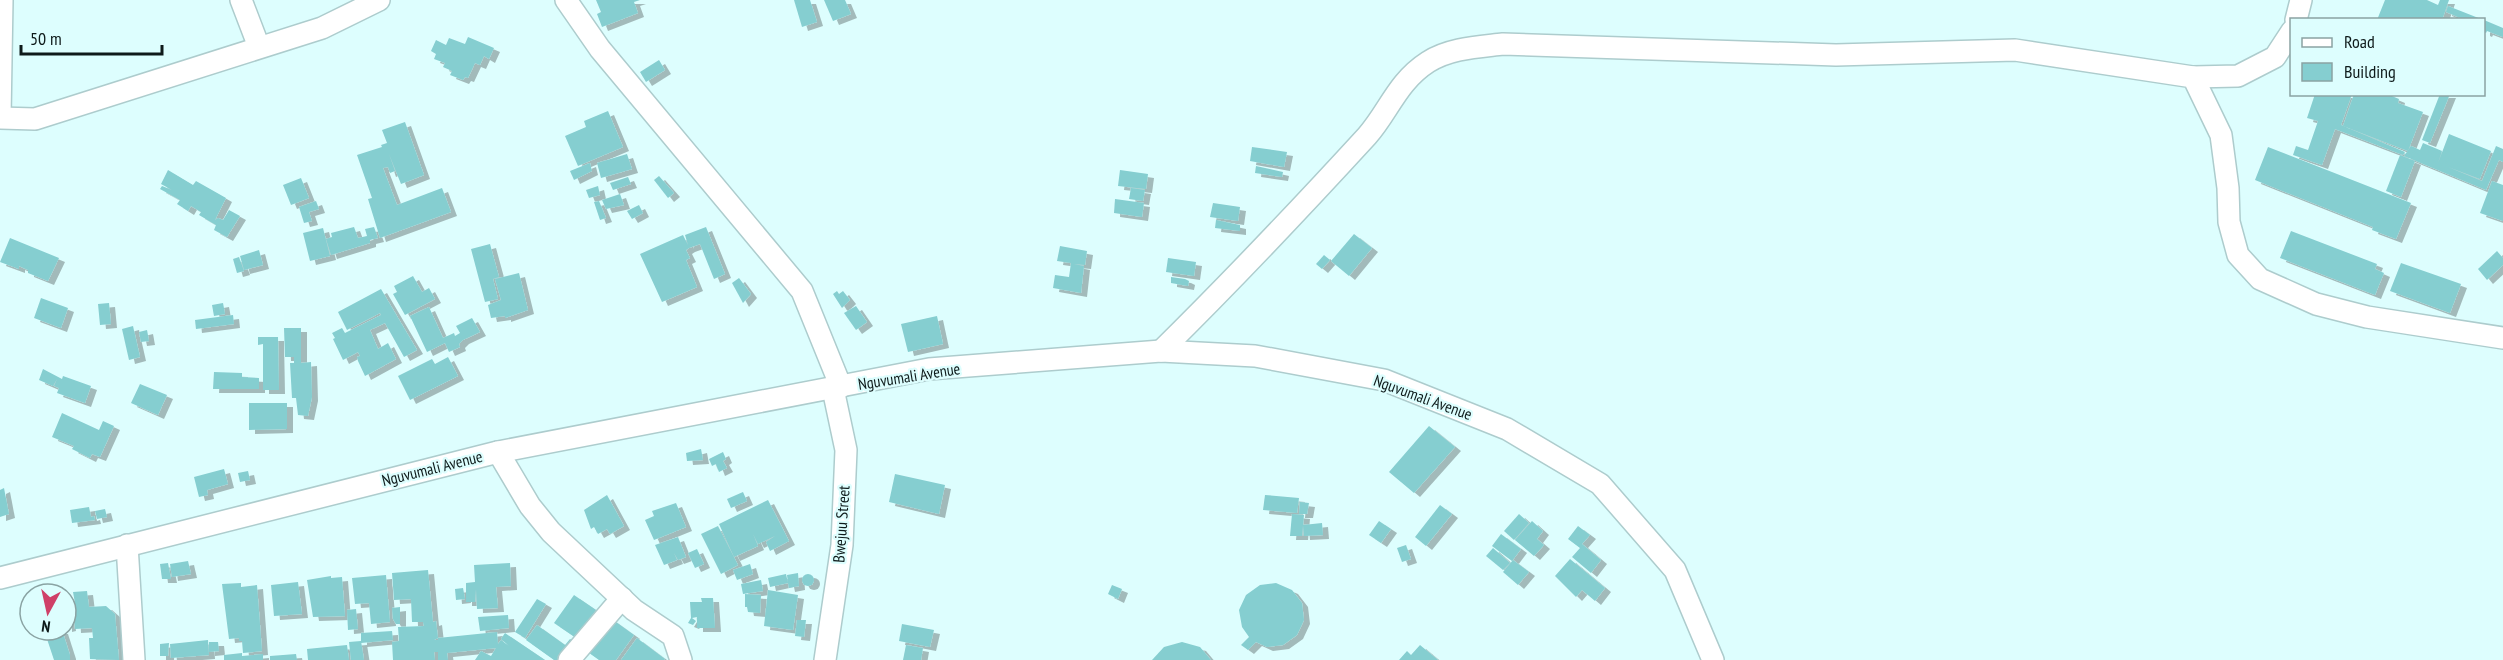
<svg xmlns="http://www.w3.org/2000/svg" width="2503" height="660" font-family="'PT Sans Narrow',sans-serif">
<style>
.building{fill:#85ced0;filter:url(#shadow)}
.lines{fill:none;stroke-linecap:round;stroke-linejoin:round}
.minor-casing{stroke:#adcccd;stroke-width:24}
.minor{stroke:#fff;stroke-width:21}
.labels{text-anchor:middle;dominant-baseline:central;stroke-width:4.5;stroke-linejoin:round;paint-order:stroke}
.street-label{font-size:16px;fill:#0e1a1a;stroke:#ddfefe}
</style>
<defs>
<filter id="shadow"><feDropShadow dx="6" dy="4" stdDeviation="0" flood-color="#0004"/></filter>
</defs>
<rect width="100%" height="100%" fill="#ddfefe"/>
<g class="building">
<path d="M596,0H640L634,2L638,13L602,27L597,14L601,12Z"/>
<path d="M794,0H810L817,22L802,27Z"/>
<path d="M824,0H845L851,14L833,21Z"/>
<path d="M2385,0H2427L2438,5L2440,0H2449L2442,20H2377Z"/>
<path d="M2448,6L2481,19V20H2465L2446,12Z"/>
<path d="M2484,20L2503,28V37L2487,31L2486,33L2484,32Z"/>
<path d="M468,37L494,48L489,59L484,56L480,65L475,63L468,78L465,77L463,80L450,75L452,71L443,67L445,63L434,59L436,54L431,51L436,40L446,45L449,38L465,44Z"/>
<path d="M659,60L665,70L646,82L640,72Z"/>
<path d="M2315,94H2352L2341,125L2405,152L2403,155L2335,129L2322,165L2293,155L2296,146L2308,150L2318,121L2307,118Z"/>
<path d="M2354,94H2387L2399,99L2398,103L2423,112L2408,151L2343,126Z"/>
<path d="M2440,94H2450L2430,143L2422,140Z"/>
<path d="M608,111L623,147L578,166L565,136L586,127L584,121Z"/>
<path d="M405,122L424,175L401,184L389,154L395,171L390,173L388,167L383,168L397,205L442,188L451,212L380,238L368,199L372,198L357,155L382,147L381,145L387,143L382,130Z"/>
<path d="M2449,134L2491,151L2480,179L2448,167L2482,181L2496,146L2503,149V162L2499,160L2486,190L2404,156L2411,146L2420,150L2423,143L2442,151L2438,163Z"/>
<path d="M1252,147L1287,152L1284,167L1250,161Z"/>
<path d="M2268,147L2411,203L2396,239L2372,230L2373,227L2255,180Z"/>
<path d="M627,154L632,169L601,178L597,163Z"/>
<path d="M2400,155L2415,161L2401,197L2386,191Z"/>
<path d="M590,163L592,171L574,180L570,171Z"/>
<path d="M1256,166L1283,172L1282,177L1255,173Z"/>
<path d="M168,170L193,185L196,181L226,198L215,220L218,218L223,220L229,210L240,216L227,237L214,230L216,225L199,215L201,212L191,206L188,211L177,204L180,200L160,189L162,186L172,190L161,184Z"/>
<path d="M1120,170L1148,174L1146,189L1118,186Z"/>
<path d="M659,176L674,193L668,198L654,180Z"/>
<path d="M628,177L631,184L613,190L610,183Z"/>
<path d="M301,178L309,198L291,205L283,185Z"/>
<path d="M2492,181L2503,185V221L2480,213Z"/>
<path d="M598,186L600,195L589,198L586,190Z"/>
<path d="M1131,188L1145,190L1143,201L1129,199Z"/>
<path d="M620,194L624,205L606,209L602,200Z"/>
<path d="M1115,199L1144,203L1142,217L1114,213Z"/>
<path d="M316,201L319,209L309,212L312,221L304,223L299,207Z"/>
<path d="M599,201L606,218L600,220L594,202Z"/>
<path d="M1213,203L1240,207L1238,221L1210,217Z"/>
<path d="M639,205L643,213L632,219L627,211Z"/>
<path d="M1216,220L1240,225V231L1215,228Z"/>
<path d="M354,227L358,238L367,236L365,229L374,227L378,238L370,240V243L331,255L326,239L332,237L331,233Z"/>
<path d="M706,227L725,274L714,279L700,244L689,248L686,250L690,258L686,260L697,287L662,302L640,254L683,235L688,245L685,235Z"/>
<path d="M323,228L330,256L310,261L303,233Z"/>
<path d="M2291,231L2377,264L2375,269L2384,273L2375,295L2280,258Z"/>
<path d="M1354,234L1372,248L1349,276L1331,261Z"/>
<path d="M10,238L59,258L48,281L28,273V270L19,266V269L0,262Z"/>
<path d="M490,244L499,277L493,279L498,299L485,302L471,249Z"/>
<path d="M1060,246L1087,251L1085,265L1074,264L1084,266L1081,293L1053,288L1055,275L1069,277L1071,263L1057,261Z"/>
<path d="M259,250L263,265L244,270L240,256Z"/>
<path d="M2497,251L2503,258V265L2487,280L2478,269Z"/>
<path d="M1324,255L1330,260L1322,269L1316,264Z"/>
<path d="M239,257L244,271L237,273L233,259Z"/>
<path d="M1168,258L1196,262L1194,276L1166,272Z"/>
<path d="M2401,263L2461,284L2450,313L2390,291Z"/>
<path d="M519,273L528,310L505,318V316L491,318L488,305L501,300L495,279Z"/>
<path d="M413,276L422,292L429,288L435,299L405,315L393,294L397,292L394,286Z"/>
<path d="M1171,277L1185,279L1189,281L1188,286L1171,283Z"/>
<path d="M739,278L751,294L743,303L732,283Z"/>
<path d="M381,289L417,350L404,357L385,323L370,330L378,349L388,343L396,359L365,376L358,361L357,357L360,356L358,352L343,360L333,339L335,338L332,333L342,328L345,333L381,315L380,313L347,330L338,312Z"/>
<path d="M837,291L839,294L843,291L850,300L842,308L833,294Z"/>
<path d="M41,298L68,308L61,328L34,318Z"/>
<path d="M109,303L111,324L100,325L98,304Z"/>
<path d="M223,303L225,314L214,316L212,305Z"/>
<path d="M856,306L867,322L856,330L844,313Z"/>
<path d="M429,307L443,338L454,333L455,336L460,333L456,326L472,318L480,332L463,340L459,344L460,347L449,352L445,343L427,352L410,316Z"/>
<path d="M233,315L234,324L196,329L195,320Z"/>
<path d="M937,316L943,344L908,352L901,324Z"/>
<path d="M133,326L140,357L129,360L122,329Z"/>
<path d="M284,328H301V363L311,362L312,397L308,416L298,415L296,398H292L290,363H294V357H285Z"/>
<path d="M147,330L149,341L141,342L139,332Z"/>
<path d="M258,337H278L279,390H263V344L258,345Z"/>
<path d="M448,357L458,376L410,400L398,376L432,359L435,364Z"/>
<path d="M43,369L62,379L63,376L91,386L85,403L57,393L59,388L54,386L57,379L53,386L39,380Z"/>
<path d="M214,372L242,373V377L259,378V389H213Z"/>
<path d="M140,384L167,395L158,415L131,403Z"/>
<path d="M249,403H287V429L249,430Z"/>
<path d="M62,413L99,430L103,421L114,426L100,457L92,454L90,458L72,449L74,446L52,437Z"/>
<path d="M1429,426L1455,447L1414,493L1389,472Z"/>
<path d="M701,449L703,460L687,461L686,453Z"/>
<path d="M723,452L726,459L723,461L727,468L719,472L716,464L712,466L709,459Z"/>
<path d="M224,469L228,484L207,490L208,495L199,497L194,477Z"/>
<path d="M248,471L250,480L240,482L238,473Z"/>
<path d="M895,474L945,485L939,514L889,502Z"/>
<path d="M4,488L9,514L0,517V490Z"/>
<path d="M743,492L747,501L731,508L727,499Z"/>
<path d="M607,495L624,526L610,534L607,529L598,534L594,527L591,529L584,510Z"/>
<path d="M1265,495L1299,498L1297,513L1263,510Z"/>
<path d="M768,500L789,541L770,551L766,542L775,536L758,544L753,534L758,546L734,557L719,524Z"/>
<path d="M1300,502L1309,503L1307,514H1299Z"/>
<path d="M676,503L686,527L654,540L645,520L654,516L652,511Z"/>
<path d="M1440,505L1452,514L1426,546L1415,537Z"/>
<path d="M89,507L91,517L94,516L95,520L72,523L70,510Z"/>
<path d="M105,509L107,517L97,519L95,511Z"/>
<path d="M1292,514L1304,515L1302,536H1290Z"/>
<path d="M1519,514L1529,523L1514,540L1504,531Z"/>
<path d="M1379,521L1391,529L1381,543L1369,535Z"/>
<path d="M1532,521L1543,531L1537,539L1544,545L1534,556L1515,540Z"/>
<path d="M1322,523L1323,535L1304,536L1303,525Z"/>
<path d="M718,526L738,565L721,574L701,534Z"/>
<path d="M1578,526L1590,535L1582,544L1601,560L1591,573L1572,557L1580,548L1568,539Z"/>
<path d="M1501,534L1521,549L1512,561L1492,546Z"/>
<path d="M678,537L686,557L678,560L674,553L677,560L664,565L655,545Z"/>
<path d="M1406,545L1411,559L1402,562L1397,548Z"/>
<path d="M1493,548L1510,563L1503,570L1486,556Z"/>
<path d="M697,549L704,564L695,568L688,553Z"/>
<path d="M1570,559L1605,588L1595,601L1582,590L1576,597L1555,576Z"/>
<path d="M1513,560L1529,572L1518,585L1503,572Z"/>
<path d="M188,561L191,574L172,577L170,564Z"/>
<path d="M168,563L171,579H162L160,564Z"/>
<path d="M510,563L511,586L496,587L498,608L477,609L476,589L475,602H466V583L475,582L474,565Z"/>
<path d="M750,564L753,574L737,580L733,570Z"/>
<path d="M428,570L433,622L436,621L438,638L434,640H438V638L497,632L498,644L501,640L509,646L501,639L505,633L545,660H475L481,651L491,656L496,648L447,653L448,660H438V652H434L435,660H393L392,642L399,641L398,627L424,626L423,622H412L411,599L394,600L392,573Z"/>
<path d="M798,573L799,586L789,588L788,583L770,587L768,578L786,574L788,583L787,575Z"/>
<circle cx="808" cy="580" r="6"/>
<path d="M386,575L390,622L371,624L369,603L355,604L352,578Z"/>
<path d="M331,576V578L342,577L345,616L313,617L307,580Z"/>
<path d="M761,580L763,591L743,594L741,584Z"/>
<path d="M298,582L302,614L274,616L271,585Z"/>
<path d="M241,583V587L257,585L262,651L243,653L242,641H239V638L229,639L222,584Z"/>
<path d="M1276,583L1292,590L1302,603L1304,620L1297,635L1283,645L1267,647L1256,642L1248,650L1241,645L1249,637L1242,627L1239,610L1246,595L1260,585Z"/>
<path d="M1112,585L1122,589L1118,599L1108,594Z"/>
<path d="M463,588L465,599L456,600L455,589Z"/>
<path d="M768,590L798,595L793,630L764,626Z"/>
<path d="M87,591L89,607L106,606L115,614L119,660L90,659L89,638H93L92,628L75,629L74,610L68,611L70,627L66,628V593L68,597H71L73,604L75,603L73,592Z"/>
<path d="M745,594L761,595L760,613L748,612L747,607H745Z"/>
<path d="M574,595L596,610L576,638L554,623Z"/>
<path d="M701,598H713L715,628H697V617L692,618L696,621L693,625L688,623L691,618L690,602H702Z"/>
<path d="M537,599L546,604L525,638L515,632Z"/>
<path d="M400,607V624H396L393,619L392,608Z"/>
<path d="M356,609L358,629L348,630L347,610Z"/>
<path d="M508,615L509,628L480,631L478,617Z"/>
<path d="M609,617L634,635L616,660H599L585,650Z"/>
<path d="M797,620H806L804,637L795,636Z"/>
<path d="M902,624L934,630L930,647L899,641Z"/>
<path d="M537,625L565,645L570,639L578,644L565,660H554L526,640Z"/>
<path d="M44,630H62L70,655V660H54Z"/>
<path d="M392,631L393,640L361,643V633Z"/>
<path d="M637,638L665,659L664,660H621Z"/>
<path d="M208,640L209,655L171,658L170,644Z"/>
<path d="M361,641L364,660H351L349,642Z"/>
<path d="M209,642H218L219,651L209,652Z"/>
<path d="M1182,642L1200,647L1211,660H1152L1164,647Z"/>
<path d="M169,643L168,656H160V644Z"/>
<path d="M347,645L349,660H308L307,649Z"/>
<path d="M906,645L923,648L921,660H903Z"/>
<path d="M1420,645L1438,660H1399L1407,651L1411,655Z"/>
<path d="M242,653V656L263,654V660H224V655Z"/>
<path d="M296,654L297,660H270V656Z"/>
</g>
<g class="lines">
<g class="minor-casing">
<g id="minor">
<path d="M241,0L259,47"/>
<path d="M566,0L600,49L802,291L841,387"/>
<path d="M2296,20L2301,0"/>
<path d="M2193,77L2238,76L2275,57L2292,31"/>
<path d="M0,117L2,0"/>
<path d="M0,118L35,119L322,28L379,0"/>
<path d="M1161,351C1232,281 1300,209 1367,136C1389,111 1397,82 1428,62C1450,48 1478,47 1503,44L1836,55L2015,50L2193,77L2221,135L2228,188L2229,222L2238,255L2260,279L2316,304L2367,317L2503,338"/>
<path d="M498,452L530,506L551,532L634,610L673,636L681,660"/>
<path d="M127,545L134,660"/>
<path d="M0,578L498,452L929,369L1161,351L1255,356L1384,380L1507,429L1600,484L1675,570L1713,660"/>
<path d="M569,660L622,598"/>
<path d="M825,660L842,545L846,450L833,389"/>
</g>
</g>
<use href="#minor" class="minor"/>
</g>
<g class="labels">
<g class="street-label">
<text transform="translate(909 376) rotate(-9)">Nguvumali Avenue</text>
<text transform="translate(1423 397) rotate(20)">Nguvumali Avenue</text>
<text transform="translate(432 468) rotate(-14)">Nguvumali Avenue</text>
<text transform="translate(841 524) rotate(-86)">Bwejuu Street</text>
</g>
</g>
<rect x="2290" y="18" width="195" height="78" fill="#ddfefe" stroke="#8aa3a3" stroke-width="1.5"/>
<rect x="2302" y="38" width="30" height="9" fill="#ffffff" stroke="#8aa3a3" stroke-width="1.5"/>
<text x="2344" y="48" font-size="18" fill="#0e1a1a">Road</text>
<rect x="2302" y="63" width="30" height="18" fill="#85ced0" stroke="#8aa3a3" stroke-width="1.5"/>
<text x="2344" y="78" font-size="18" fill="#0e1a1a">Building</text>
<g transform="translate(48 612) rotate(188)"><circle r="28" fill="#ddfefe" stroke="#8aa3a3" stroke-width="1.5"/>
<path d="M0-4.5L10 22L0 15L-10 22Z" fill="#cf4068"/>
<text y="-9" font-size="16" font-weight="bold" text-anchor="middle" fill="#0e1a1a">N</text>
</g>
<path d="M21 45v9h141v-9" fill="none" stroke="#0e1a1a" stroke-width="3"/>
<text x="30" y="45" font-size="18" fill="#0e1a1a" stroke="#ddfefe" stroke-width="4.5" paint-order="stroke">50 m</text>
</svg>
